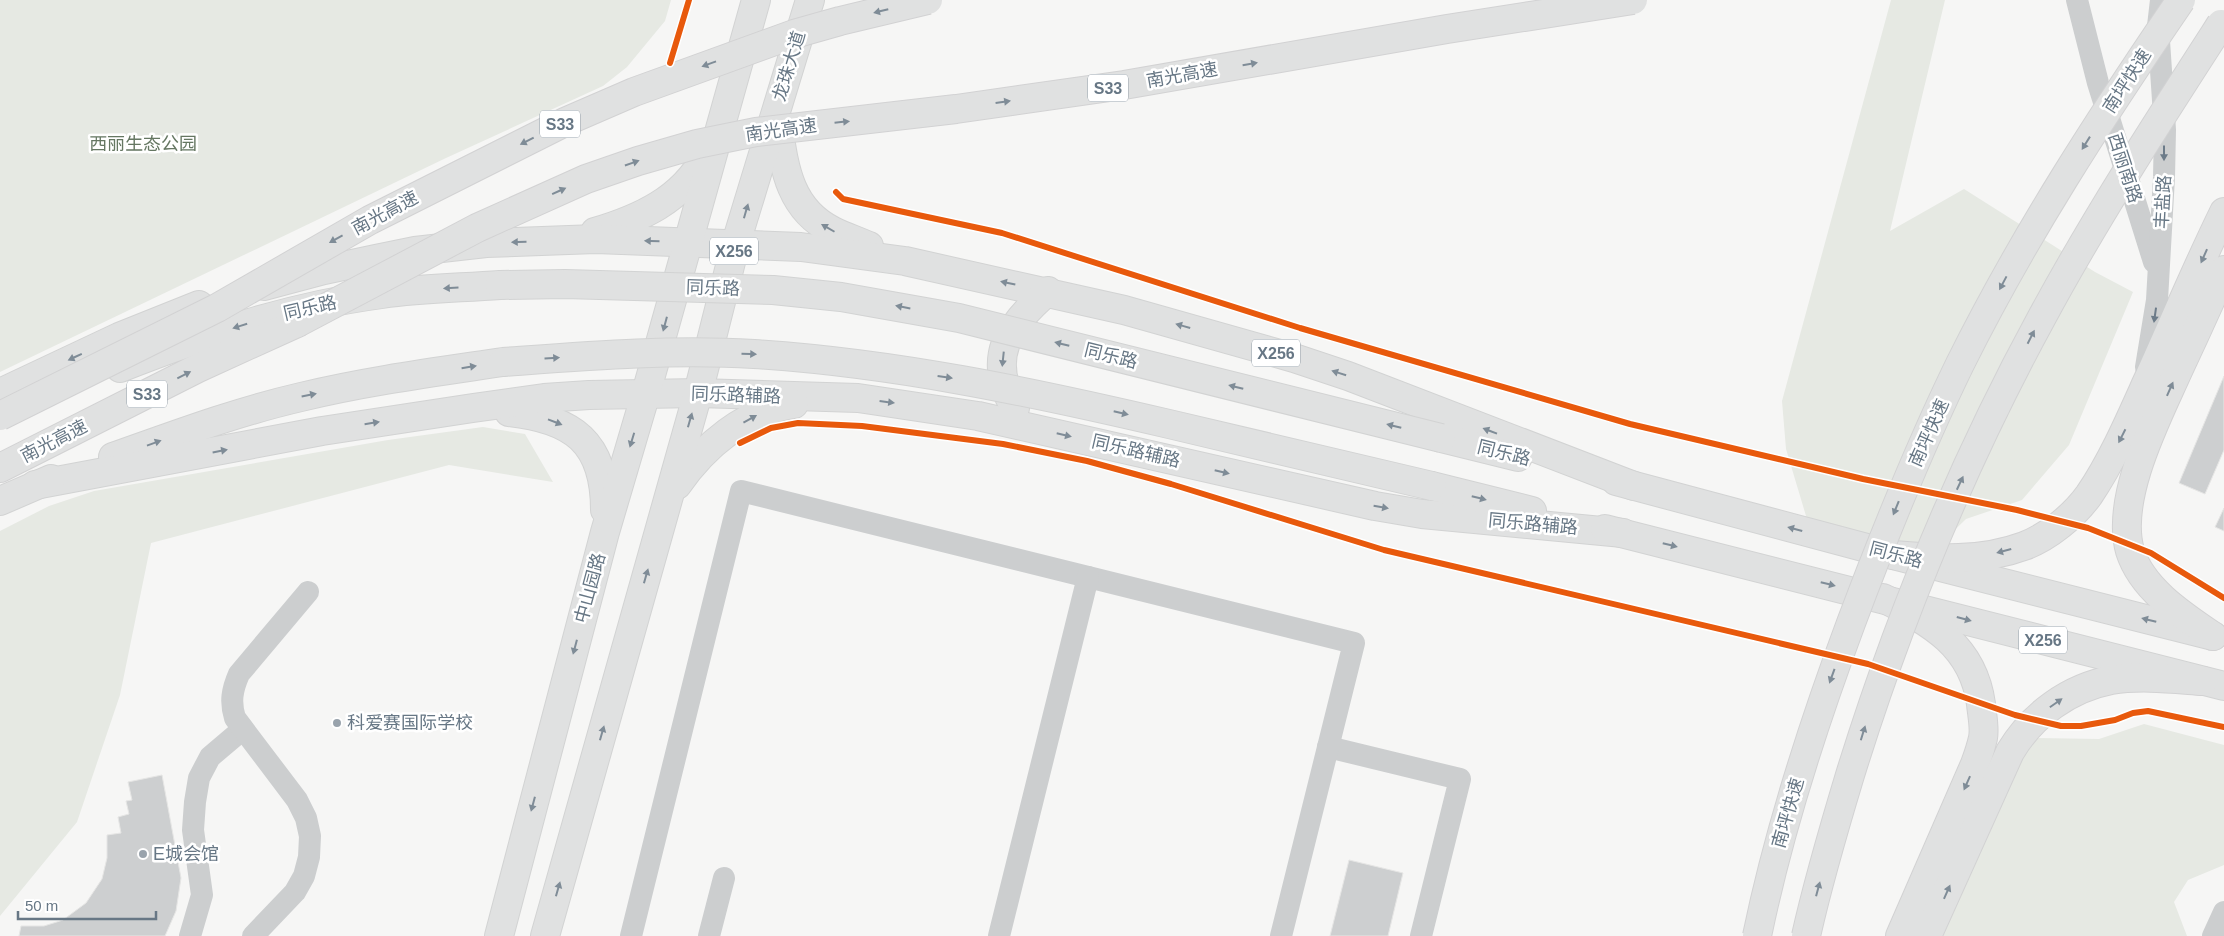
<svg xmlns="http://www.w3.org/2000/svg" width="2224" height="936" font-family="Arial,'Noto Sans SC',sans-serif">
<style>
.green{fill:#e6e9e3}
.building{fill:#cdcfd0;stroke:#e6e6e5}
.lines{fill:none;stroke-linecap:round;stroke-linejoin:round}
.major-casing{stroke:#d2d3d3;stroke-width:30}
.highway-casing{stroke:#d2d2d3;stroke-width:30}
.minor{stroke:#cccecf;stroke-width:22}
.major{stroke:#e0e1e1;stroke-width:28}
.highway{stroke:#e0e1e1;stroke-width:28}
.major-bridge-casing{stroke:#d2d3d3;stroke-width:30;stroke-linecap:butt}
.highway-bridge-casing{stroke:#d2d2d3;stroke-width:30;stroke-linecap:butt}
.major-bridge{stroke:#e0e1e1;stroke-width:28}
.highway-bridge{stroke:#e0e1e1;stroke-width:28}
.cycleway-casing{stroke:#fff;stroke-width:9}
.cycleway{stroke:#e8590c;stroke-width:6}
.oneway{fill:#7f8c97}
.oneway2{fill:#6c7b89}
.poi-dot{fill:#99a3ac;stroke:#fff;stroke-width:2}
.labels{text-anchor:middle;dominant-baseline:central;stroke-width:5;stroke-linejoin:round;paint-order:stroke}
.shield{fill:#fff;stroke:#95a0aa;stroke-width:1}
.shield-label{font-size:16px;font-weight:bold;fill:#677785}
.street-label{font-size:18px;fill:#677785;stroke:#fff}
.park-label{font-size:18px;fill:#657762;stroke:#fff}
.poi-label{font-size:18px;fill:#677785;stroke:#fff;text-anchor:start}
</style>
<rect width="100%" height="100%" fill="#f6f6f5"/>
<g class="green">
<path d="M0,0H671L665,21L627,67L603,86L446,158L0,372Z"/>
<path d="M1891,0H1945L1890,231L1964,189L2095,272L2133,292L2069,445L2022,500L1966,519L1932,552L1809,526L1786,449L1782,401Z"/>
<path d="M483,427L525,434L553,482L449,465L151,543L120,695L77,822L0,916V531L49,506L94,491L388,440Z"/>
<path d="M2144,724L2224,745V865L2188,880L2174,902L2187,936H1938L2018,763L2037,738L2099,739Z"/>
</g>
<g class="building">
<path d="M2224,376V450L2205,494L2179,483Z"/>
<path d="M2224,508V531L2215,527Z"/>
<path d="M162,775L181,878L176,911L165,936H19L21,926H44L63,920L86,903L102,879L107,858V835L121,833L118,817L129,814L126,801L132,800L128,782Z"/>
<path d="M1349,860L1403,873L1388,936H1330Z"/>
</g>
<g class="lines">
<g class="major-casing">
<g id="major">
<path d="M777,118C784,164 787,208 833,231C845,237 858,241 869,246"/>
<path d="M595,232C639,219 682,200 705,157"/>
<path d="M264,286L324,270L376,259L415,251L486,243L596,239L801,247L905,261L1124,310L1294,358L1348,376L1634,486"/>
<path d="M120,368C204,335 292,306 382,294C421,288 461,288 500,285"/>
<path d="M0,393L119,337L199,305"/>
<path d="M1015,408C986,358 1008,325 1048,291"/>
<path d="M509,412C573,419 605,442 605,510"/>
<path d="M1441,438L1518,457"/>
<path d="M113,457C175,435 236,412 301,397C367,381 436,372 503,362"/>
<path d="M1616,481L1893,555L2213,636"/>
<path d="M35,485L322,431L473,408L544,398L589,395L698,393L858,398L978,416L1375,506L1422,514L1623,533"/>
<path d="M677,485C704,446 745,411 794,404"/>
<path d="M1432,486L1532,511"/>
<path d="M0,501L51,479"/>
<path d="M1605,529L2224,686"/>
<path d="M499,936L605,532L646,393L756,0"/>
<path d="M545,936L698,393L735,246L810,0"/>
</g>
</g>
<g class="highway-casing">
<g id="highway">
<path d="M0,468L198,368L297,323"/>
<path d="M1893,555C1937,559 1981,562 2024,546C2048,537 2074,516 2089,495C2112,461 2129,422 2146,384C2172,327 2196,269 2224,212"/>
<path d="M1883,598C1931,623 1973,645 1981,704C1982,715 1985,728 1983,738C1981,747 1978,756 1975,764L1900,936"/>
<path d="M2213,636C2182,615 2142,589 2130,551C2115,498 2157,418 2178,371C2194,337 2209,304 2224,270"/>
<path d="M1927,936L2010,752C2032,715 2069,688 2111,680C2141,675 2174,679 2203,681"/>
</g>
</g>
<g class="minor">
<path d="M2077,0L2098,83L2154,262"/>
<path d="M2146,367L2157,300L2164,177L2165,130L2158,26L2161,0"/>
<path d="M1328,747L1460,779L1421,936"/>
<path d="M190,936L202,895L193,830L195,802L199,778L210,757L243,729"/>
<path d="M253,936L295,892L304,876L309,857L310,836L306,818L297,800L235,718C230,702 232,690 239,674L308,592"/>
<path d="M631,936L741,491L1354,643L1281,936"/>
<path d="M709,936L724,878"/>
<path d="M999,936L1088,577"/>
<path d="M2213,936L2224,912"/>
</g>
<use href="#major" class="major"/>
<use href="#highway" class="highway"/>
<g class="major-bridge-casing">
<g id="major-bridge">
<path d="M500,285L565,284L773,290L841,297L959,318L1441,438"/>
<path d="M503,362C586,356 670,349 754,354C895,363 1032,392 1169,424C1256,445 1344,465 1432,486"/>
</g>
</g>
<g class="highway-bridge-casing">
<g id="highway-bridge">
<path d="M297,323L477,228L586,179L638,161L697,144L756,132L956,109L1124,85L1447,29L1633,0"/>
<path d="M0,416L217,308L370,220L567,121L634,92L794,34L840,21L928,0"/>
<path d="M1757,936C1779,829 1813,725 1851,623C1884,535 1919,448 1960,364C2023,237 2101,117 2181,0"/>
<path d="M1806,936C1818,882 1834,828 1850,775C1899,617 1963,462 2042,317C2096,217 2159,120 2221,24"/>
</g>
</g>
<use href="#major-bridge" class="major-bridge"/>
<use href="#highway-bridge" class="highway-bridge"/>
<g class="cycleway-casing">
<g id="cycleway">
<path d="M670,63L689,0"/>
<path d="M836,192L843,199L1002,233L1300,328L1630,424L1863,479L2017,510L2088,528L2151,553L2224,598"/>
<path d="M740,443L771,428L798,423L862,426L1003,444L1087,461L1171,484L1384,550L1868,664L2015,715L2061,726H2081L2115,720L2133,713L2148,711L2224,727"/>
</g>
</g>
<use href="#cycleway" class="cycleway"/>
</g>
<defs><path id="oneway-solid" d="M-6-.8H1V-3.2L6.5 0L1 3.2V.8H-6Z" transform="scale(1.25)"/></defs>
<g class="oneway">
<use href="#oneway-solid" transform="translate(881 11) rotate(166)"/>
<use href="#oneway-solid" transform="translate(709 64) rotate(160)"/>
<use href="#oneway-solid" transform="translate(1250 64) rotate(-10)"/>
<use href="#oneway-solid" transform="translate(1003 102) rotate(-8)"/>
<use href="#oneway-solid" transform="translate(842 122) rotate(-6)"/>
<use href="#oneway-solid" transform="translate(527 141) rotate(153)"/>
<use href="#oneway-solid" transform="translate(2086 143) rotate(122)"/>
<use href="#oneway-solid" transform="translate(632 163) rotate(-19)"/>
<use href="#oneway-solid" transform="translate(559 191) rotate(-24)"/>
<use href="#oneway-solid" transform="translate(746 211) rotate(-74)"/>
<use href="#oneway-solid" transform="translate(828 228) rotate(-150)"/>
<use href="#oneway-solid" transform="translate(336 239) rotate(151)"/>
<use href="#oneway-solid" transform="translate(652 241) rotate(-178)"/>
<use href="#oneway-solid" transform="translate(519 242) rotate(179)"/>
<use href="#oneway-solid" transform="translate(2204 256) rotate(114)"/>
<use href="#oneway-solid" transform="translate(1008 283) rotate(-168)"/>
<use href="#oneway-solid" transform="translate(2003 283) rotate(118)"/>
<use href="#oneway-solid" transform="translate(451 288) rotate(177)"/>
<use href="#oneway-solid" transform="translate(903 307) rotate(-169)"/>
<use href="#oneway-solid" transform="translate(665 324) rotate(105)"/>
<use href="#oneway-solid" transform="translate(240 326) rotate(163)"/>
<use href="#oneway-solid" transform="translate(1183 326) rotate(-164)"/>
<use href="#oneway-solid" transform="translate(2031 337) rotate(-63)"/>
<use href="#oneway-solid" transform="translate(1062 344) rotate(-166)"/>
<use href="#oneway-solid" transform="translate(749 354) rotate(2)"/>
<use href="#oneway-solid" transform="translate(75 357) rotate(155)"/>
<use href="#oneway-solid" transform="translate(552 358) rotate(-4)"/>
<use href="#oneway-solid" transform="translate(1003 359) rotate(96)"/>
<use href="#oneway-solid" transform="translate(469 367) rotate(-9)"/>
<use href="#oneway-solid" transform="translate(1339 373) rotate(-162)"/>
<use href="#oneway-solid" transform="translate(184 375) rotate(-27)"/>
<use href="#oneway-solid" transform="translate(945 377) rotate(8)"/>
<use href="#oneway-solid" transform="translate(1236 387) rotate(-166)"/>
<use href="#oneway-solid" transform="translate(2170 389) rotate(-66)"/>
<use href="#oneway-solid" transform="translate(309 395) rotate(-11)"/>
<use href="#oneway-solid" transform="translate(887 402) rotate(7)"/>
<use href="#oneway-solid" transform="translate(1121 413) rotate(13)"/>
<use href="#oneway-solid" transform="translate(750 419) rotate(-29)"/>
<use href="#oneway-solid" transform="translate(690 420) rotate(-74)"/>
<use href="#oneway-solid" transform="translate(555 422) rotate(21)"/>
<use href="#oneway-solid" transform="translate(372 423) rotate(-9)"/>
<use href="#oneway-solid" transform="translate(1394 426) rotate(-166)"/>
<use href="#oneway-solid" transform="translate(1490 431) rotate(-159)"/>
<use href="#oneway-solid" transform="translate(1064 435) rotate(13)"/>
<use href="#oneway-solid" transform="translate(2122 436) rotate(117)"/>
<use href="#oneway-solid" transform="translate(632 440) rotate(107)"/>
<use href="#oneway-solid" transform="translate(154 443) rotate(-20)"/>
<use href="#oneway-solid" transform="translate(220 451) rotate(-11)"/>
<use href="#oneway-solid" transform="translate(1222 472) rotate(13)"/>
<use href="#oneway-solid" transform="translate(1960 483) rotate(-65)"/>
<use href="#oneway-solid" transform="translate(1479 498) rotate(14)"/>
<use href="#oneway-solid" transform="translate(1381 507) rotate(10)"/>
<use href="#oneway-solid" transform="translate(1896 508) rotate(112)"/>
<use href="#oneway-solid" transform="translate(1795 529) rotate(-165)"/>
<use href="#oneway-solid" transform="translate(1670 545) rotate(14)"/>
<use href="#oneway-solid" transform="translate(2004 551) rotate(165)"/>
<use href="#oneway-solid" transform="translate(646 576) rotate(-74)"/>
<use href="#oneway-solid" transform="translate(1828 584) rotate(14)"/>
<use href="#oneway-solid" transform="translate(1964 619) rotate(15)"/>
<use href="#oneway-solid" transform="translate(2149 620) rotate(-166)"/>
<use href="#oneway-solid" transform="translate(575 647) rotate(105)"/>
<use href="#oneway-solid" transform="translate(1832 676) rotate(110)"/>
<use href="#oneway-solid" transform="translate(2056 703) rotate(-35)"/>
<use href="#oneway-solid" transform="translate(602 733) rotate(-74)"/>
<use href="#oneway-solid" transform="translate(1863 733) rotate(-73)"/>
<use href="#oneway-solid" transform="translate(1967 783) rotate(114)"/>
<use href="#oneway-solid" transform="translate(533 804) rotate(105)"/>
<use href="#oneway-solid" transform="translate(558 889) rotate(-74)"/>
<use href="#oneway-solid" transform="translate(1818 889) rotate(-75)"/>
<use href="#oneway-solid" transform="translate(1947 892) rotate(-66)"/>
</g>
<g class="oneway2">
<use href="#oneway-solid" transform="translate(2164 153) rotate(90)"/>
<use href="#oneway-solid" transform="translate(2155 315) rotate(98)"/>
</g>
<g class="poi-dot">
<circle cx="337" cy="723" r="5"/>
<circle cx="143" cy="854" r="5"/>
</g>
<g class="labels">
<g class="shield">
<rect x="1088" y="74.5" width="40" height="27" rx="4"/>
<rect x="540" y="110.5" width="40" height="27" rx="4"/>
<rect x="710" y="237.5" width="48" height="27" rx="4"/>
<rect x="1252" y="339.5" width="48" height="27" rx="4"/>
<rect x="127" y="380.5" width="40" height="27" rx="4"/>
<rect x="2019" y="626.5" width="48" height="27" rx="4"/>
</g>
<g class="shield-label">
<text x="1108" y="88">S33</text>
<text x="560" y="124">S33</text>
<text x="734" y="251">X256</text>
<text x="1276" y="353">X256</text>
<text x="147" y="394">S33</text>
<text x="2043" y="640">X256</text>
</g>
<g class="street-label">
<text transform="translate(789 66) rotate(-73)">龙珠大道</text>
<text transform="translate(1182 75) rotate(-10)">南光高速</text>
<text transform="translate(2127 81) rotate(-57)">南坪快速</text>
<text transform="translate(781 130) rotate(-8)">南光高速</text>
<text transform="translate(2125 168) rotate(72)">西丽南路</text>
<text transform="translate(2163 202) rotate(-87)">丰盐路</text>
<text transform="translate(385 213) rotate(-28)">南光高速</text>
<text transform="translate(713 288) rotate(2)">同乐路</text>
<text transform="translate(310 308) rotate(-13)">同乐路</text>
<text transform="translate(1111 356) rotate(14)">同乐路</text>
<text transform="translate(736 395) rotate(2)">同乐路辅路</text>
<text transform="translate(1929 433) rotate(-66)">南坪快速</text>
<text transform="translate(54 441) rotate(-27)">南光高速</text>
<text transform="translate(1136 451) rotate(13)">同乐路辅路</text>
<text transform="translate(1504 453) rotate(14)">同乐路</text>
<text transform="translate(1533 524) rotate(5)">同乐路辅路</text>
<text transform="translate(1896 555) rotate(15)">同乐路</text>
<text transform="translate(590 588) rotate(-75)">中山园路</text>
<text transform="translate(1788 813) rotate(-74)">南坪快速</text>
</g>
<g class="park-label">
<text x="143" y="144">西丽生态公园</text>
</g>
<g class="poi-label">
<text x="347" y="723">科爱赛国际学校</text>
<text x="153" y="854">E城会馆</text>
</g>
</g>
<path d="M18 911v8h138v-8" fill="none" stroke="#677785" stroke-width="2.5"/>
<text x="25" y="911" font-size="15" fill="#677785" stroke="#ffffff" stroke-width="4" paint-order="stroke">50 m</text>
</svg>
